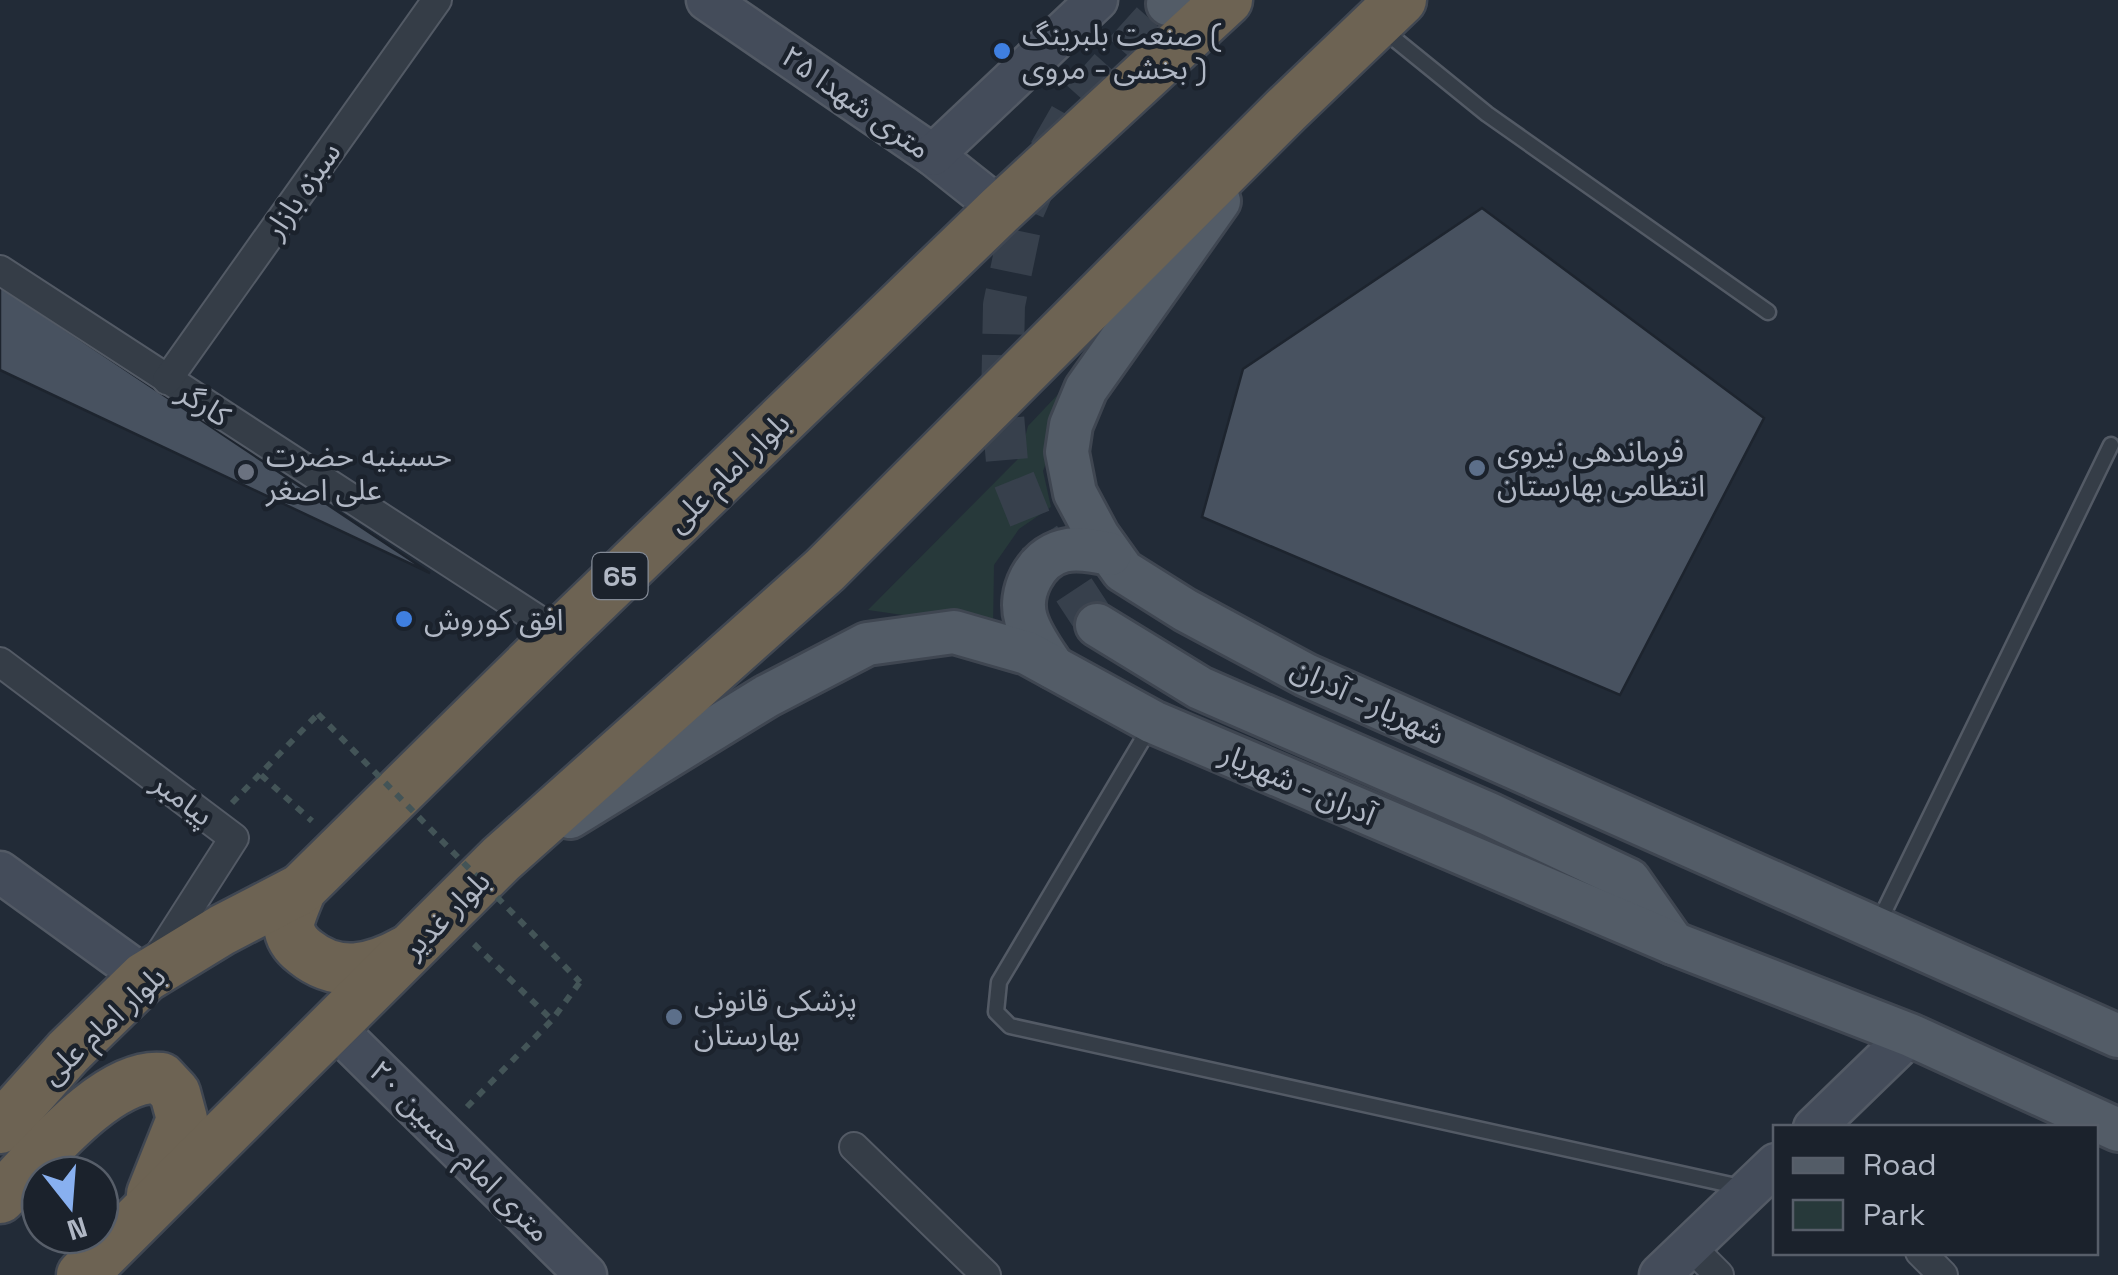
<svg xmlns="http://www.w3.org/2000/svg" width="2118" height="1275" font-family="'Space Grotesk','Noto Sans Arabic',sans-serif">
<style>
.green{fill:#27393a}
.building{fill:#485260;stroke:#1d242e;stroke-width:2.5}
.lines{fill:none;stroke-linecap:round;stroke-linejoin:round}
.primary-tunnel{stroke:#37404c;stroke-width:42;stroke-dasharray:42 21;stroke-linecap:butt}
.lane-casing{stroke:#535a65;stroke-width:19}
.street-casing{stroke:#535a65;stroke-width:32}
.secondary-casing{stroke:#535a65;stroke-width:45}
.primary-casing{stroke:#3f4651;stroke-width:48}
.highway-casing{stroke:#404752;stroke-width:55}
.path{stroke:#435457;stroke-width:6;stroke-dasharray:8 8;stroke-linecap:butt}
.lane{stroke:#353d47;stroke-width:14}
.street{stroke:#353d47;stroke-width:28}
.secondary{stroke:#444c5a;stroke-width:40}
.primary{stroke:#535c67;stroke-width:42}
.highway{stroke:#6d6353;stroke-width:50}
.path-bridge{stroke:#435457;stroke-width:6;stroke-dasharray:8 8;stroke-linecap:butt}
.shop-dot{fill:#3f7fe0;stroke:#1b222c;stroke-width:4}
.service-dot{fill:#5c6f8a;stroke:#1b222c;stroke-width:4}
.worship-dot{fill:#6b7280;stroke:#1b222c;stroke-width:4}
.labels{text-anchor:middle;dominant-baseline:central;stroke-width:9;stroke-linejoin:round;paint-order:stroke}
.shield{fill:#1b222c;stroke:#838a96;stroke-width:2.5}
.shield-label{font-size:28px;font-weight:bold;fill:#b0b7c4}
.poi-label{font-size:30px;fill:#b0b7c4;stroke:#1b222c;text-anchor:start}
.street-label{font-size:30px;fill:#b0b7c4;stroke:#1b222c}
</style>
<rect width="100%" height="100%" fill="#222b37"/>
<path class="green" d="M1081,370L1043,471L1051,507L1019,529L994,565L993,628L868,610L1020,457L1028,426Z"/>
<g class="building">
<path d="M1482,208L1764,418L1620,695L1202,517L1243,369Z"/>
<path d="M0,286L430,573L0,370Z"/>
</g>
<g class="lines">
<path class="primary-tunnel" d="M1097,625L1034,529L1007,462L1002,403L1004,305L1024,209L1048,155L1076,106L1168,4"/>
<g class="lane-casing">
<g id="lane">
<path d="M1381,28L1487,114L1768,312"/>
<path d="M1150,727L999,982L996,1012L1010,1026L1745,1188"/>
<path d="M1879,922L2111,445"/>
</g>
</g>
<g class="street-casing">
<g id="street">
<path d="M0,270L560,634"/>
<path d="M167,380L437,0"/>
<path d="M0,662L234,838L156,960"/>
<path d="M854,1147L986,1275"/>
<path d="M1690,1246L1719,1275"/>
<path d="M1920,1252L1943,1275"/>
</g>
</g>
<g class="secondary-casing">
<g id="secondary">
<path d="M707,0L933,155L1001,209"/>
<path d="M933,155L1097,0"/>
<path d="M0,872L145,977"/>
<path d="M334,1027L586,1275"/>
<path d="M1814,1128L1910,1035"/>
<path d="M1660,1275L1776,1164"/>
</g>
</g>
<g class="primary-casing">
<g id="primary">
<path d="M1168,4L1173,0"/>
<path d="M1219,201L1086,389L1071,425L1067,452L1075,493L1098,536L1123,571L1185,610L1306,675L2118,1036"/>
<path d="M1097,625L1200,688L1489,814L1629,880L1673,943"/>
<path d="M1053,667C1043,652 1031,636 1026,619C1018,593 1035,558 1063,551C1078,547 1096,551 1110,554"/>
<path d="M570,817L767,696L867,644L954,632L1027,653L1153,722L1673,943L1910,1035L2118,1130"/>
</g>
</g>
<g class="highway-casing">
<g id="highway">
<path d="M301,889C297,900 289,916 289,926C290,937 297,946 305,952C337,978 372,970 406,951"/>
<path d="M0,1128L68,1052L145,977L222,930L301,889L560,634L1001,209L1227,0"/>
<path d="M0,1198C38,1160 106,1073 161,1078L175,1093L182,1119L152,1194"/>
<path d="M82,1275L501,859L825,570L1286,110L1401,0"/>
</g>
</g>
<g class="path">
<path d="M261,775L312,821"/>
<path d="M232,803L318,714"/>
<path d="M474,944L552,1020"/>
<path d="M467,1107L552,1020L580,982"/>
</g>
<use href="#lane" class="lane"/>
<use href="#street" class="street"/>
<use href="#secondary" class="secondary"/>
<use href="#primary" class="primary"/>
<use href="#highway" class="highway"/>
<path class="path-bridge" d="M318,714L580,982"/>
</g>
<g class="shop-dot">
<circle cx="1002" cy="51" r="10"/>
<circle cx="404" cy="619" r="10"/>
</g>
<g class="service-dot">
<circle cx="1477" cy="468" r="10"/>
<circle cx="674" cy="1017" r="10"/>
</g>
<circle class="worship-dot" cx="246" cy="472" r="10"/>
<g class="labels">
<rect class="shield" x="592.5" y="553" width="55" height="46" rx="8"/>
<g class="shield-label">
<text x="620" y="576">65</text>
</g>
<g class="poi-label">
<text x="1022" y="34">صنعت بلبرینگ (<tspan x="1022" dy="34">بخشی - مروی )</tspan></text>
<text x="1497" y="451">فرماندهی نیروی<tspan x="1497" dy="34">انتظامی بهارستان</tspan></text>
<text x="266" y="455">حسینیه حضرت<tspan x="266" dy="34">علی اصغر</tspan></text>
<text x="424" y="619">افق کوروش</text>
<text x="694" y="1000">پزشکی قانونی<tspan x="694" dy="34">بهارستان</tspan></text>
</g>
<g class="street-label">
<text transform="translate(856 102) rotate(35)">۲۵ متری شهدا</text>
<text transform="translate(302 190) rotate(-55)">سبزه بازار</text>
<text transform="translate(204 404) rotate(33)">کارگر</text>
<text transform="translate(728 472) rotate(-44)">بلوار امام علی</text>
<text transform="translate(1368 701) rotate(25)">شهریار - آدران</text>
<text transform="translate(1298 784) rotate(23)">آدران - شهریار</text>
<text transform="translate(183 799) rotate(37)">پیامبر</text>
<text transform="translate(446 914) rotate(-45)">بلوار غدیر</text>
<text transform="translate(103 1025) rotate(-43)">بلوار امام علی</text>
<text transform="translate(460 1151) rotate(45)">۲۰ متری امام حسین</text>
</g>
</g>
<rect x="1773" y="1125" width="325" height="130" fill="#1b222c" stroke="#575e69" stroke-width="2.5"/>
<rect x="1793" y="1158" width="50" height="15" fill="#535c67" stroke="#575e69" stroke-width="2.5"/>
<text x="1863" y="1175" font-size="30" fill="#b0b7c4">Road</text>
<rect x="1793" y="1200" width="50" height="30" fill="#27393a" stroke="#575e69" stroke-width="2.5"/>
<text x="1863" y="1225" font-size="30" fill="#b0b7c4">Park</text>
<g transform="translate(70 1205) rotate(163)"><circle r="48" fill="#1b222c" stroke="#575e69" stroke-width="2.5"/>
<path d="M0-8L18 38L0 25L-18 38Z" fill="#88b0f0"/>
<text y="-15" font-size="28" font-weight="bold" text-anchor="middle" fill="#b0b7c4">N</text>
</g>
</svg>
